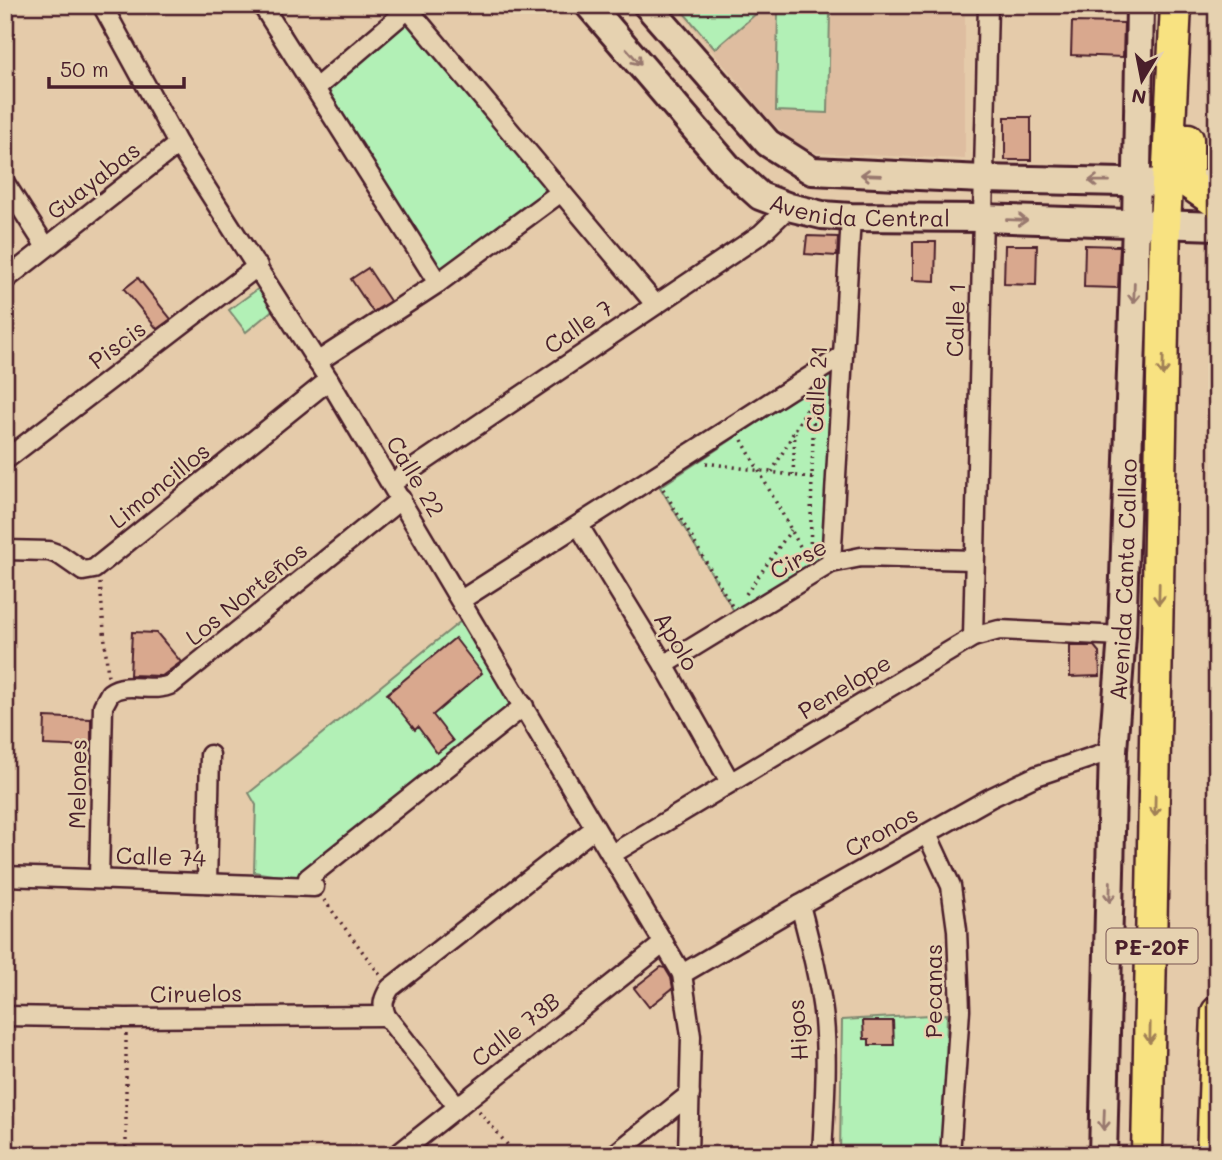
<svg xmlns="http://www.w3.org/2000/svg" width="1222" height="1160" font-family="Mali,sans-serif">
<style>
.built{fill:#debda0}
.green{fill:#b2f0b6;stroke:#7e8870;stroke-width:2}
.building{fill:#d9a88e;stroke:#4a1f2b;stroke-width:2}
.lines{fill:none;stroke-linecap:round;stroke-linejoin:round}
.street-casing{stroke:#4a1f2b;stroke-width:23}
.secondary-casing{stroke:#4a1f2b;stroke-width:32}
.primary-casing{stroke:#4a1f2b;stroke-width:35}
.path{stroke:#4a1f2b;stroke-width:3.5;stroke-dasharray:2 5;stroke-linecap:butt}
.street{stroke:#e6d2b0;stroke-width:18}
.secondary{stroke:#e6d2b0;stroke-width:26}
.primary{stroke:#f8e281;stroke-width:30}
.oneway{stroke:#98786e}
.oneway2{stroke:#a18056}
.labels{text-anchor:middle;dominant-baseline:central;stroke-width:5;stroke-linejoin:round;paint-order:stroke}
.shield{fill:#e6d2b0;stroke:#795553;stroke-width:2}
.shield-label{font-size:21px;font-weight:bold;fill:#4a1f2b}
.street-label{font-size:23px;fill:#4a1f2b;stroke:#e6d2b0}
</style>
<rect width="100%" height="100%" fill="#e5cbaa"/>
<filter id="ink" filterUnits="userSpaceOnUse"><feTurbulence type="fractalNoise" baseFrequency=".0143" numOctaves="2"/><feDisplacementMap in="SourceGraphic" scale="14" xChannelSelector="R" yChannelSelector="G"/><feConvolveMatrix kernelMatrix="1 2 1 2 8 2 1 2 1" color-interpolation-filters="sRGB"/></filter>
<g filter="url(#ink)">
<path class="built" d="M674,5H965V159L816,153L797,144L771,122Z"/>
<g class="green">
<path d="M677,5H753L758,12L715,49Z"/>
<path d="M778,10L830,11L828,113L776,111Z"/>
<path d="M409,19L549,190L439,270L328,89Z"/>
<path d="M259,288L275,308L246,332L229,310Z"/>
<path d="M831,374L824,560L735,613L660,487Z"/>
<path d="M461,621L517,714L308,881L254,872L256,805L249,793Z"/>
<path d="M947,1014L944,1155H840L842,1020Z"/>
</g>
<g class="building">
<path d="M1072,22L1124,23L1123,57L1071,55Z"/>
<rect x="1005" y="117" width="26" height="43"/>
<path d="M807,236L838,237L837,256L805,254Z"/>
<path d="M913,242H936L935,281L913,280Z"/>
<path d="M1005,245H1037L1036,285L1004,284Z"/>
<path d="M1085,245L1120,246L1118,288L1084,287Z"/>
<path d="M368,268L390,301L373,312L351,279Z"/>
<path d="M138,278L171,319L157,329L124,289Z"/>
<path d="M132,632L157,633L181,662L162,676L130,675Z"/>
<path d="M455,638L482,673L433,715L453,741L437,753L418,727L415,730L387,694Z"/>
<path d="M1070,646H1094L1099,652L1100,676L1070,677Z"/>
<path d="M45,717L91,719V747L44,745Z"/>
<path d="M661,967L665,968L671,978L673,988L649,1007L634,988Z"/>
<path d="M863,1021H893L894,1045H869V1039H864Z"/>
</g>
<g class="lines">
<g class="street-casing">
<g id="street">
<path d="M102,5L178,144L329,380L682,974L691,1036L688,1155"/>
<path d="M262,5L438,283"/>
<path d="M408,9L655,304"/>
<path d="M316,88L413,5"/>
<path d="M5,183L46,247"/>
<path d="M5,280L178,144"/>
<path d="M317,362L438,283L561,192"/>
<path d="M5,460L258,266"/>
<path d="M392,483L761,234L789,207"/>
<path d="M579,526L664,665L730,782"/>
<path d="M5,550L49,551L60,555L83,571L94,569L329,380"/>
<path d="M831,563L851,217"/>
<path d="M461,600L842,356"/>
<path d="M973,637L988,5"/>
<path d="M664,665L831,563L861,557L973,560"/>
<path d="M927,834L951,886L957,930L960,1010L950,1155"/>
<path d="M612,854L973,637L999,630L1122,636"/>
<path d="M5,876L314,887"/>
<path d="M99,878L103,706L110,693C128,680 152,694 172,684L401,499"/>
<path d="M308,878L524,706"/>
<path d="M207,883L210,755"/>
<path d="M800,905C810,943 820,981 824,1020C828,1065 824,1110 822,1155"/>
<path d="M682,974L800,905L990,798L1036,776L1113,750"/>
<path d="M5,1016L126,1018L386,1016"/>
<path d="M457,1106L386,1016C381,1004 384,998 390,988L595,828"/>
<path d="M397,1155L664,943"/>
<path d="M614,1155L690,1094"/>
</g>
</g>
<g class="secondary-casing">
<g id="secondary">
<path id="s1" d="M589,5L728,167L760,196L789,207L822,215L851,217L982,218L1217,226"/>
<path d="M647,5L768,143L812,171L983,179L1217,184"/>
<path id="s2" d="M1103,1155L1113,750L1122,636L1136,224L1140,5"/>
</g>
</g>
<g class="primary-casing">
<g id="primary">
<path d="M1188,139V183L1217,203"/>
<path d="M1147,1155L1165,225L1176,5"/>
<path d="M1212,1155L1217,1012"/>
</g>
</g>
<g class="path">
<path d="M742,440L807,559"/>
<path d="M706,463L812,478"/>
<path d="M772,472L813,397"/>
<path d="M793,475L795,432"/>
<path d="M663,489L732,606"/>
<path d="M810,557L814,395"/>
<path d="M100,583L108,677"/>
<path d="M746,594L791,530"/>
<path d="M324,900L380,975"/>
<path d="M126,1034V1155"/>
<path d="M479,1111L516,1155"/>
</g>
<use href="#street" class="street"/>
<use href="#secondary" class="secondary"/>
<use href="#primary" class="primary"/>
</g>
<defs><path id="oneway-shaft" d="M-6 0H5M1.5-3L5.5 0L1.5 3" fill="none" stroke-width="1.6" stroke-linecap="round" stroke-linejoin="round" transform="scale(1.75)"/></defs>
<g class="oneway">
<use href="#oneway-shaft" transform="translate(634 57) rotate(49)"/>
<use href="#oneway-shaft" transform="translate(871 175) rotate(-178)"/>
<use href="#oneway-shaft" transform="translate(1099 181) rotate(-179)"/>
<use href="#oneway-shaft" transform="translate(1017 220) rotate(2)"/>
<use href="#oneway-shaft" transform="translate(1134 293) rotate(92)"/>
<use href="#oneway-shaft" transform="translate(1110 892) rotate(92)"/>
<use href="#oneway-shaft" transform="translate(1104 1120) rotate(92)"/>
</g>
<g class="oneway2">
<use href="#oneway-shaft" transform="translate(1163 366) rotate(91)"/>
<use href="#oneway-shaft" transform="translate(1159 594) rotate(91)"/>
<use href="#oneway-shaft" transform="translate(1155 806) rotate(91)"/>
<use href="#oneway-shaft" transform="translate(1150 1033) rotate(91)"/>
</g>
</g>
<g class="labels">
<rect class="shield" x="1106.5" y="928.5" width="91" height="35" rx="5"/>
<g class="shield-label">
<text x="1152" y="946">PE-20F</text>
</g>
<g class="street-label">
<text transform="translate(93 180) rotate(-38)">Guayabas</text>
<text stroke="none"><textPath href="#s1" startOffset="359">Avenida Central</textPath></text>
<text transform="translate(955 320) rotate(-88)">Calle 1</text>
<text transform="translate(578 326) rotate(-34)">Calle 7</text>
<text transform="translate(117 344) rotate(-37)">Piscis</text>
<text transform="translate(816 389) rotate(-87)">Calle 21</text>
<text transform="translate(416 476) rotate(59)">Calle 22</text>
<text transform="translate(159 485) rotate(-39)">Limoncillos</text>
<text transform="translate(798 558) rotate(-28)">Cirse</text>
<text stroke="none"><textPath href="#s2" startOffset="576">Avenida Canta Callao</textPath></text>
<text transform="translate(246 593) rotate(-39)">Los Norteños</text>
<text transform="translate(677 641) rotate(59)">Apolo</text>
<text transform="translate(844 686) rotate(-31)">Penelope</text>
<text transform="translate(77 784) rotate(-89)">Melones</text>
<text transform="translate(881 831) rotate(-29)">Cronos</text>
<text transform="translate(161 856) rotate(2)">Calle 74</text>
<text transform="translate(933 991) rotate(-90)">Pecanas</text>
<text transform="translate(196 993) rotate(-1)">Ciruelos</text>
<text transform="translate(515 1029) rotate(-38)">Calle 73B</text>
<text transform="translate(797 1030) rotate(-94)">Higos</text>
</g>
</g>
<rect width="1222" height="1160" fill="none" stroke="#e6d2b0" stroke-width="28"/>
<rect x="14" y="14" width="1194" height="1132" fill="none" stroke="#4a1f2b" stroke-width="2.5" filter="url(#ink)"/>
<g transform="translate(1142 80) rotate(190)" stroke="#e6d2b0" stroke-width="5" paint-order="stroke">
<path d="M0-5L12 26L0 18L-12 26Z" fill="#4a1f2b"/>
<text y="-10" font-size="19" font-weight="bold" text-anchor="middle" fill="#4a1f2b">N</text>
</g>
<path d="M49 77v10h135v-10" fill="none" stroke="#4a1f2b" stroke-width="3.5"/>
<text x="60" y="77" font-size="21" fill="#4a1f2b" stroke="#e6d2b0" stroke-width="5" paint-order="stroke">50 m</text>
</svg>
